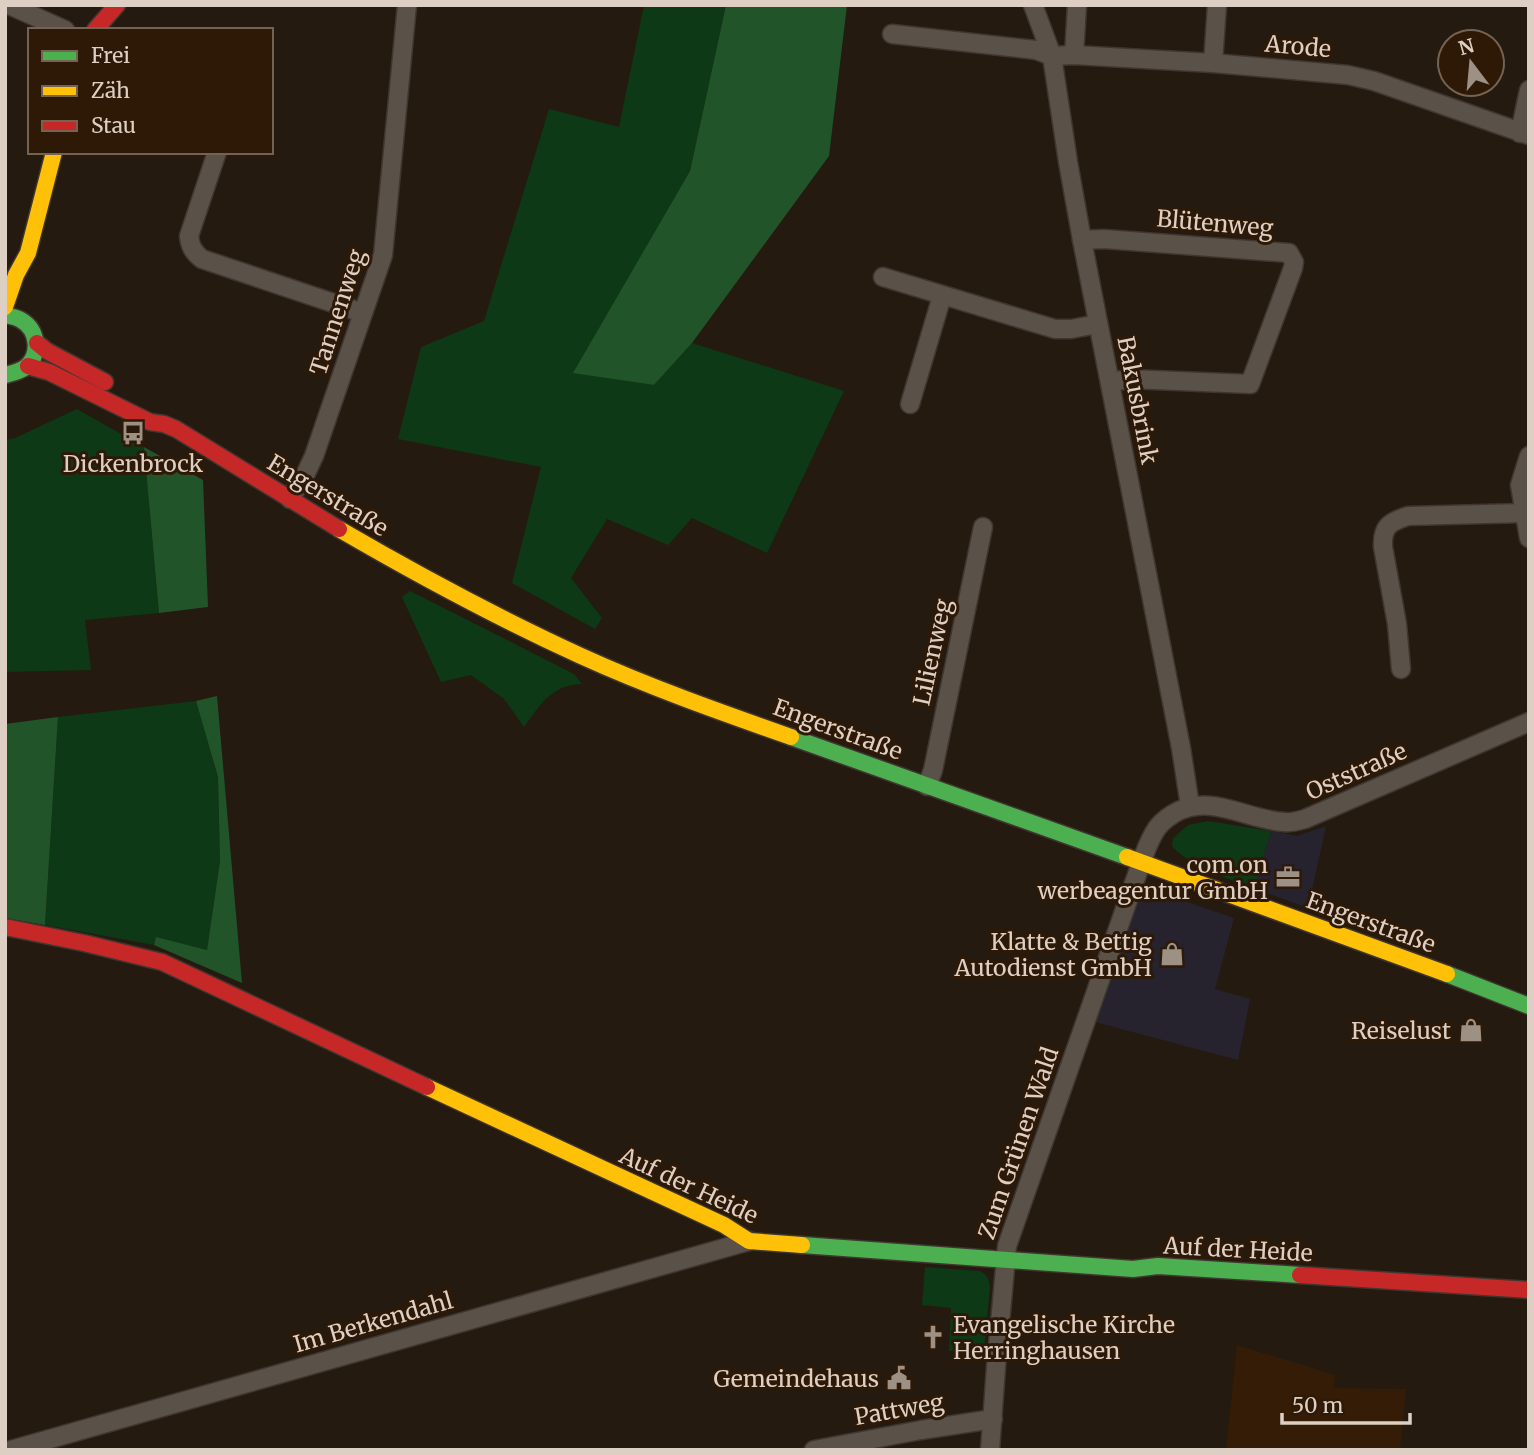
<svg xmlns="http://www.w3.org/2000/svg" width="1534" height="1455" font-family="Merriweather,serif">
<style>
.commercial{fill:#26232f}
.built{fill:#351c06}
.green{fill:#0d3916}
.forest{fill:#225429}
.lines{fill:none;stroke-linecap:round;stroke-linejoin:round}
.street-casing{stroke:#403630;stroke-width:21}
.fast-casing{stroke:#403630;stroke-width:19}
.slow-casing{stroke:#403630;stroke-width:19}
.jam-casing{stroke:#403630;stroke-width:19}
.street{stroke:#5a5149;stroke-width:18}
.fast{stroke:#4caf50;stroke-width:16}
.slow{stroke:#ffc107;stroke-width:16}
.jam{stroke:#c62828;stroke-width:16}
.labels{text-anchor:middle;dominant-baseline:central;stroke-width:6;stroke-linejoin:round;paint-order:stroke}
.street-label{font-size:23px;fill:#decfc4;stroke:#2e1907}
.poi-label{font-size:23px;fill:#decfc4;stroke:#2e1907;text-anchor:end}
</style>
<rect width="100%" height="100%" fill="#251a10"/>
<g class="commercial">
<path d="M1326,826L1308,908L1254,888L1271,831L1297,836Z"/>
<path d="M1152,890L1234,918L1215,989L1250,999L1238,1060L1095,1022L1139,900L1148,903Z"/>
</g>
<path class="built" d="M1237,1345L1335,1375L1334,1388L1406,1389L1400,1450H1226Z"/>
<g class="green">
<path d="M644,5H726L690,171L574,372L654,385L692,343L844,391L767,553L692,518L668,545L607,519L571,578L602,618L595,629L512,583L541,467L398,439L421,347L484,321L549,109L619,127Z"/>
<path d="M77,409L144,447L159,613L85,620L91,670L5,672V440L15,438Z"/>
<path d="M410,591L574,674L582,684C551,685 541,704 524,727L504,699L471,675L441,682L402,597Z"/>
<path d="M196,701L218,777L220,861L207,950L156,938L154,945L45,925L58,717Z"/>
<path d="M1208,821L1271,831L1254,888C1230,880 1188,865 1172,846L1173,838L1188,825Z"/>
<path d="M925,1267L979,1271C987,1274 989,1279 990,1288L983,1360L969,1359V1353L949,1351L951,1308L922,1305Z"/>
</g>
<g class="forest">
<path d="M726,5H847L829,156L692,343L654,385L573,373L690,171Z"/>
<path d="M144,447L203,480L208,607L159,613Z"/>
<path d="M217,696L242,983L154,945L156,937L207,950L220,861L218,777L196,701Z"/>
<path d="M58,717L45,925L5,918V724Z"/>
</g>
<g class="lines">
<g class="street-casing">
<g id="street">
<path d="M9,5L65,30"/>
<path d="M1033,5L1052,56L1068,162L1082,240L1181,748L1190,806"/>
<path d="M892,34L1036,50L1052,56L1074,55L1213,63L1348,75L1374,81L1529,135"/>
<path d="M1074,55L1077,5"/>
<path d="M1213,63L1217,5"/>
<path d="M1520,133L1529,90"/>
<path d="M217,152L189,236C190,246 193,252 202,259L363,313"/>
<path d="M1082,240L1104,239L1289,253L1294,262L1293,268L1250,384L1130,379L1110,382"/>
<path d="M883,277L1055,329H1071L1098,324"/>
<path d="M910,404L942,296"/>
<path d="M1529,456L1520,485L1529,538"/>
<path d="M290,499L306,473L314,456L383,255L407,5"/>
<path d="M1401,669L1397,624L1383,547C1382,527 1389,522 1408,516L1524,513"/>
<path d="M927,786L933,770L983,527"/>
<path d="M11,1450L749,1241"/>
<path d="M814,1450L921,1430L993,1419"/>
<path d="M990,1450L996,1367L1007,1246L1134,883C1140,867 1145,848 1154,833C1158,825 1165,819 1173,814C1210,792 1246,820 1284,822C1291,823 1298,821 1305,819L1529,722"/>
</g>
</g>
<g class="fast-casing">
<g id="fast">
<path d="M5,315C10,316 16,317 21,320C38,330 41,354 26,367C19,372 13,373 5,375"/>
<path d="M791,737L1127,857"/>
<path d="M1447,974L1529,1006"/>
<path d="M802,1245L1133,1269L1158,1266L1300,1275"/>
</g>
</g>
<g class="slow-casing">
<g id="slow">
<path d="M5,307L16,275L28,253L54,152"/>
<path d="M339,529C418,575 498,618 581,656C649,687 720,712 791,737"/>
<path d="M1127,857L1447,974"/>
<path d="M427,1087L724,1225L749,1241L802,1245"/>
</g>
</g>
<g class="jam-casing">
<g id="jam">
<path d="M95,30L117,5"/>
<path d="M37,343L47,351L105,382"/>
<path d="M28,366L49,372L150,422L164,424L176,429L339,529"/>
<path d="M5,927L84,943L162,962L427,1087"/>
<path d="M1300,1275L1529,1290"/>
</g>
</g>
<use href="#street" class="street"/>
<use href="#fast" class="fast"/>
<use href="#slow" class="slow"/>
<use href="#jam" class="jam"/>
</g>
<defs>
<g id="bus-bare" transform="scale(1.89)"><path d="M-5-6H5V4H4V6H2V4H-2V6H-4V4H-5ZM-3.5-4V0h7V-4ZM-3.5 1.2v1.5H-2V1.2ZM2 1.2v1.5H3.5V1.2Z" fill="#9d9085" stroke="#2e1907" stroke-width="2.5" paint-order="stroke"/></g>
<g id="office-bare" transform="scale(1.89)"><path d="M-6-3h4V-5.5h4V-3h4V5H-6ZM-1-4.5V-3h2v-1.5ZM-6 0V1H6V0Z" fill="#9d9085" stroke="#2e1907" stroke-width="2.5" paint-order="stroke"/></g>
<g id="shop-bare" transform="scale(1.89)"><path d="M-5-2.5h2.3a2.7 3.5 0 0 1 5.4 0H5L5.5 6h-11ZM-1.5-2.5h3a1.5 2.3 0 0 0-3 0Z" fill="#9d9085" stroke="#2e1907" stroke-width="2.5" paint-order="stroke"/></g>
<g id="church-bare" transform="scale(1.89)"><path d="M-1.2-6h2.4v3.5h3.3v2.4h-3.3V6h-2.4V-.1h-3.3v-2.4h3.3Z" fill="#9d9085" stroke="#2e1907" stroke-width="2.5" paint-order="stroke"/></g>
<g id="civic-bare" transform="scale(1.89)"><path d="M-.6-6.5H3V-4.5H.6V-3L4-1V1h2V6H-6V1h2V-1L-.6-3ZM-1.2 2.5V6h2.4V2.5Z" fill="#9d9085" stroke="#2e1907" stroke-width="2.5" paint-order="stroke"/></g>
</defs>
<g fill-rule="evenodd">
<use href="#bus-bare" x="133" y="433"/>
<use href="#office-bare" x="1288" y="877"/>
<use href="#shop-bare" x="1172" y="954"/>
<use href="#shop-bare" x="1471" y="1030"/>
<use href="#church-bare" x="933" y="1337"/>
<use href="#civic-bare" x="899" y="1378"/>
</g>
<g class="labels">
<g class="street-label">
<text transform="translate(1298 46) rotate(5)">Arode</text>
<text transform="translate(1215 223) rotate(5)">Blütenweg</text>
<text transform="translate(337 312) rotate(-72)">Tannenweg</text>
<text transform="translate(1138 400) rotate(79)">Bakusbrink</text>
<text transform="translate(328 495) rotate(31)">Engerstraße</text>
<text transform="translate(932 652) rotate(-78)">Lilienweg</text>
<text transform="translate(838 729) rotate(20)">Engerstraße</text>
<text transform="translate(1356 771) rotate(-24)">Oststraße</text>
<text transform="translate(1371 922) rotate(20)">Engerstraße</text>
<text transform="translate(1018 1143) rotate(-71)">Zum Grünen Wald</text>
<text transform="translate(689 1185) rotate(25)">Auf der Heide</text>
<text transform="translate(1238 1249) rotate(3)">Auf der Heide</text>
<text transform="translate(373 1322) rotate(-16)">Im Berkendahl</text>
<text transform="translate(899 1409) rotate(-10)">Pattweg</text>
</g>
<g class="poi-label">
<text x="133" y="463" text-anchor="middle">Dickenbrock</text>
<text x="1268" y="864">com.on<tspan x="1268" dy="26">werbeagentur GmbH</tspan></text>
<text x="1152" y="941">Klatte &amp; Bettig<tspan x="1152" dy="26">Autodienst GmbH</tspan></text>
<text x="1451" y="1030">Reiselust</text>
<text x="953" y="1324" text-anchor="start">Evangelische Kirche<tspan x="953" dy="26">Herringhausen</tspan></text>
<text x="879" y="1378">Gemeindehaus</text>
</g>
</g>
<rect width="1534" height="1455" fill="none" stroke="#decfc4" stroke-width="14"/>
<rect x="28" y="28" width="245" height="126" fill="#2e1907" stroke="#746253" stroke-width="2"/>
<rect x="42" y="51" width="35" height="10" fill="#4caf50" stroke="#746253" stroke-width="2"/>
<text x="91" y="63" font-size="21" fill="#decfc4">Frei</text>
<rect x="42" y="86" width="35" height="10" fill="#ffc107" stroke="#746253" stroke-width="2"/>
<text x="91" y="98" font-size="21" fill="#decfc4">Zäh</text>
<rect x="42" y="121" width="35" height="10" fill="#c62828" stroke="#746253" stroke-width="2"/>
<text x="91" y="133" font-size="21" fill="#decfc4">Stau</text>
<g transform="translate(1471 63) rotate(344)"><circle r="33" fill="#2e1907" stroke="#746253" stroke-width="2"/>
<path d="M0-5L12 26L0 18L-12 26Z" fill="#9d9085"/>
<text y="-10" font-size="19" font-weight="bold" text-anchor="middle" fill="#decfc4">N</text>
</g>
<path d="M1282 1413v10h128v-10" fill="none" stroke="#decfc4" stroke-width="3.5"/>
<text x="1292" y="1413" font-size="21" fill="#decfc4" stroke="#2e1907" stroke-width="5" paint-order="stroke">50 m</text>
</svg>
